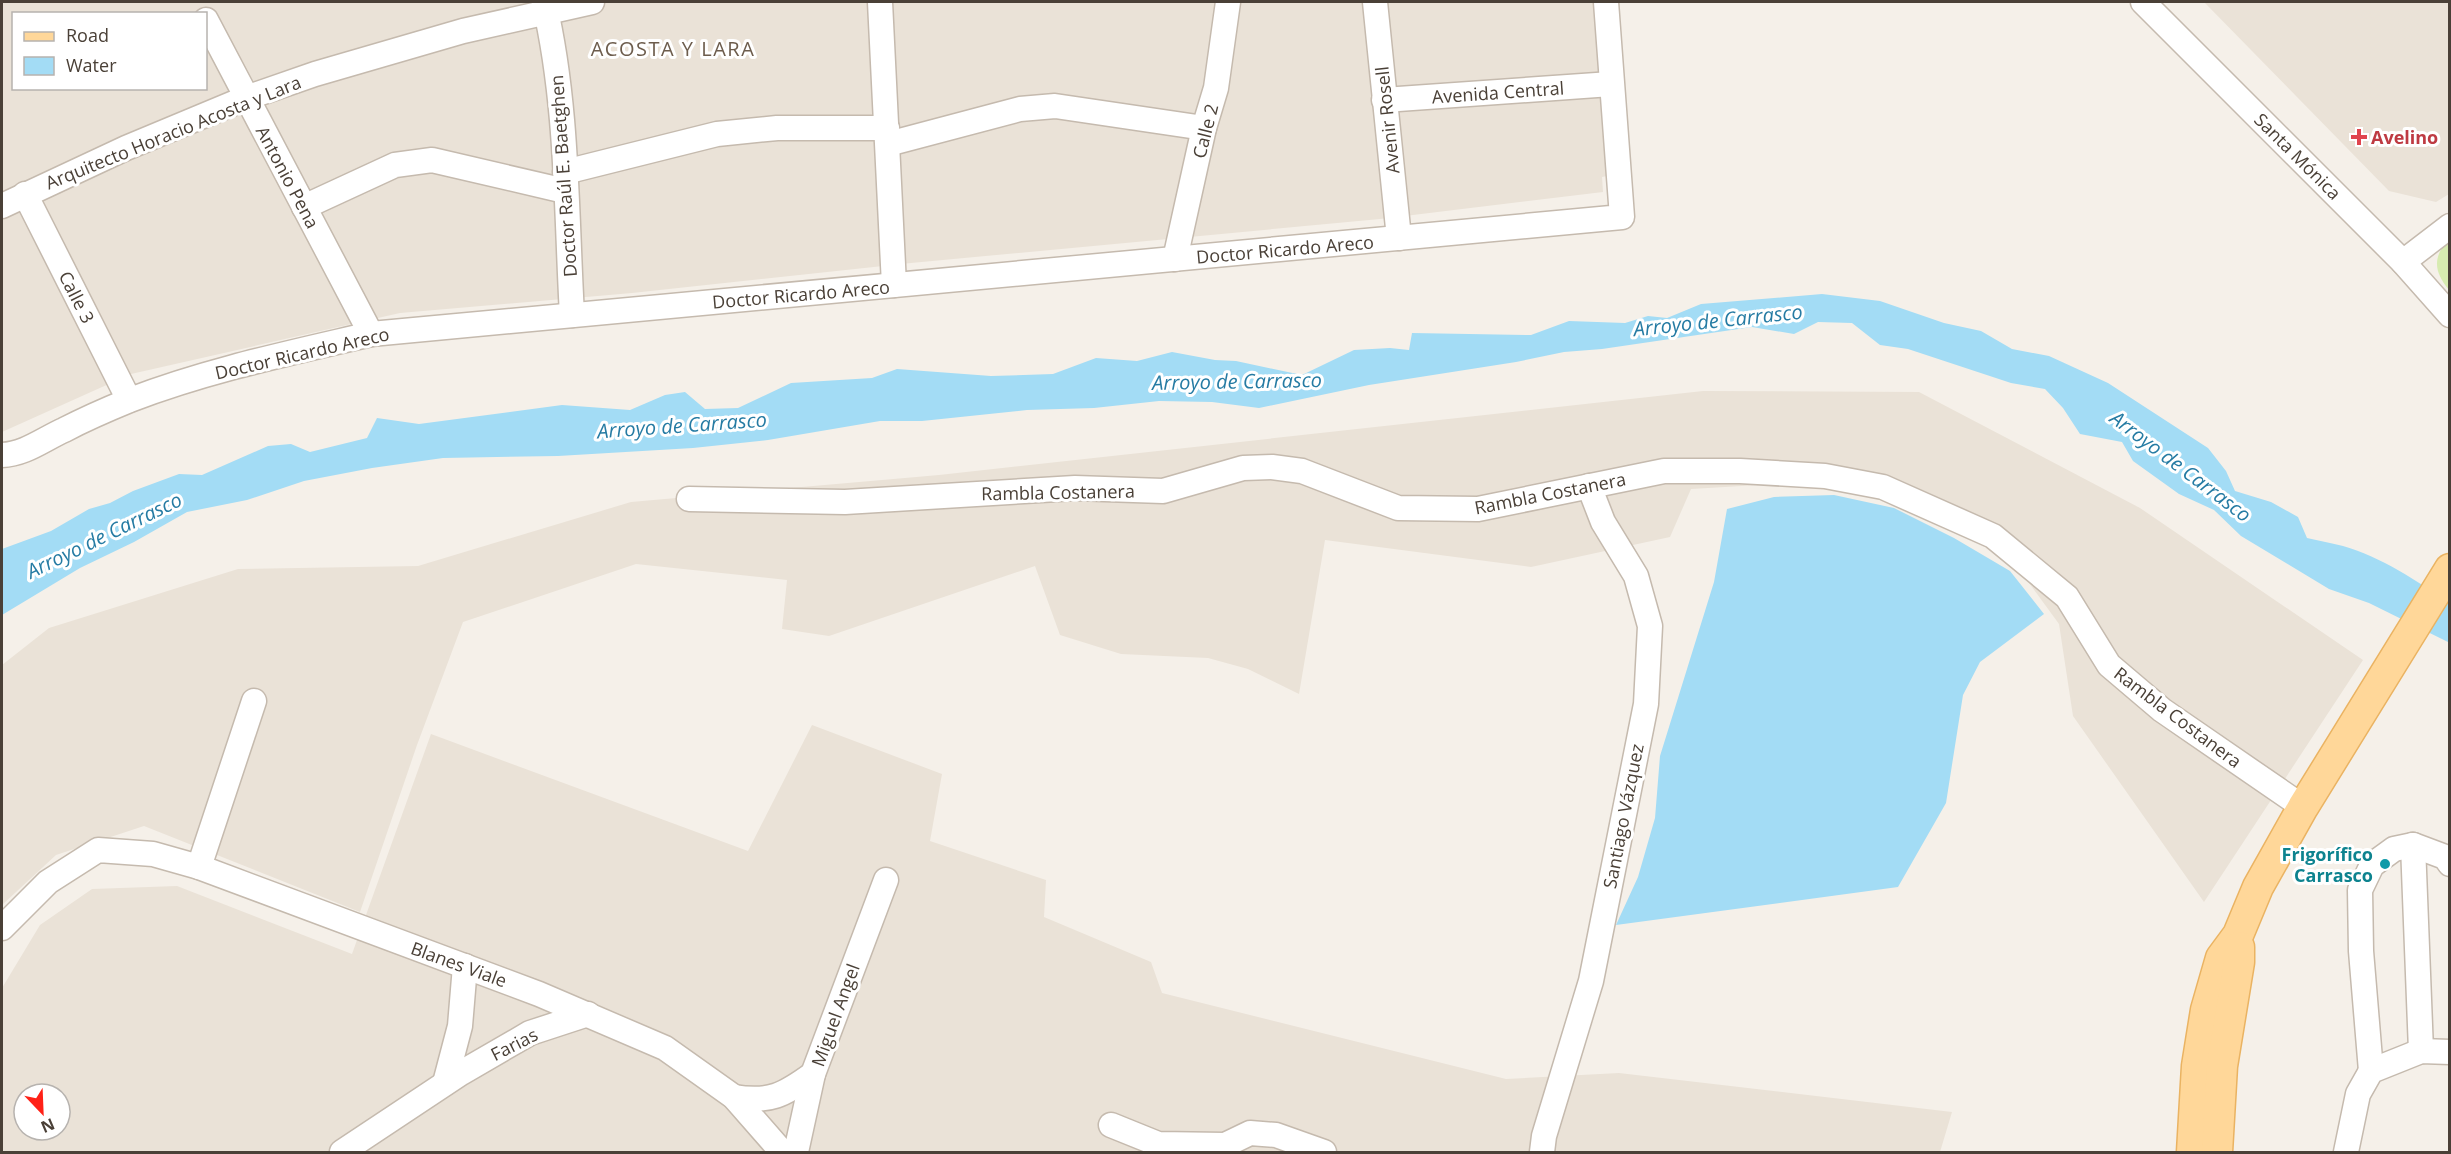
<svg xmlns="http://www.w3.org/2000/svg" width="2451" height="1154" font-family="'Open Sans',sans-serif">
<style>
.residential{fill:#eae2d7;fill-rule:evenodd}
.green{fill:#d7ebb0}
.water{fill:#a3dcf5}
.lines{fill:none;stroke-linecap:round;stroke-linejoin:round}
.minor-casing{stroke:#c5baae;stroke-width:27}
.major-casing{stroke:#eab362;stroke-width:33}
.minor{stroke:#fff;stroke-width:24}
.major{stroke:#ffd799;stroke-width:30}
.health-dot{fill:#e0444e;stroke:#fff;stroke-width:2}
.culture-dot{fill:#0f9aa8;stroke:#fff;stroke-width:2}
.labels{text-anchor:middle;dominant-baseline:central;stroke-width:6;stroke-linejoin:round;paint-order:stroke}
.street-label{font-size:18px;fill:#4a4037;stroke:#fff}
.health-label{font-size:18px;font-weight:bold;fill:#be3a42;stroke:#fff;text-anchor:start}
.culture-label{font-size:18px;font-weight:bold;fill:#0d838f;stroke:#fff;text-anchor:end}
.neighbourhood-label{font-size:20px;letter-spacing:1.5px;fill:#6d5d4d;stroke:#fff}
.water-label{font-size:20px;font-style:italic;fill:#257ba3;stroke:#fff}
</style>
<rect width="100%" height="100%" fill="#f5f0e9"/>
<g class="residential">
<path d="M2,2H1594L1607,176L1602,177L1603,192L1380,219L911,263L632,293L400,313L131,374L2,432ZM14,14H206V88H14Z"/>
<path d="M2204,2H2449V194L2436,202L2389,191Z"/>
<path d="M1703,391L1919,392L2140,508L2363,660L2204,902L2073,716L2059,624L2016,565L1974,535L1880,493L1793,483L1691,489L1670,537L1531,567L1325,540L1299,694L1248,669L1208,658L1121,654L1060,635L1035,566L829,636L782,629L787,580L636,564L463,622L417,745L360,912L144,826L56,855L2,905V665L49,628L238,569L418,566L631,502L939,475Z"/>
<path d="M812,725L942,774L930,841L1046,880L1044,917L1151,962L1162,993L1506,1079L1619,1073L1952,1112L1940,1152H2V988L40,925L92,889L177,886L352,954L431,734L748,851ZM24,1094H60V1130H24Z"/>
</g>
<path class="green" d="M2449,239V290C2434,272 2432,257 2449,239Z"/>
<g class="water">
<path d="M1822,294L1880,301L1944,323L1981,331L2012,349L2049,356L2108,383L2208,448L2226,471L2235,491L2271,502L2298,517L2307,538C2319,541 2332,543 2343,546C2382,557 2416,581 2449,602L2450,643L2369,603L2329,589L2241,536L2214,510L2179,494L2133,461L2122,442L2080,434L2063,408L2045,389L2011,383L1908,349L1880,345L1852,323L1818,322L1794,334L1752,327L1602,349L1564,352L1516,362L1369,385L1259,408L1212,402L1159,401L1094,408L1027,410L922,421H880L768,440L693,448L558,456L443,458L372,468L304,481L247,500L187,512L134,542L80,568L2,615V549L51,531L89,509L110,503L133,491L179,474L202,475L268,446L291,444L310,452L367,438L377,418L419,424L562,405L630,410L665,395L685,392L705,409L738,408L791,383L872,378L897,369L991,376L1053,374L1096,358L1137,361L1172,352L1215,360L1236,361L1302,375L1354,350L1390,348L1409,350L1412,333L1531,335L1569,321L1625,323L1648,316L1667,318L1701,304Z"/>
<path d="M1834,495L1894,508L1954,538L2010,571L2044,614L1980,662L1963,695L1946,803L1898,887L1616,925L1638,877L1655,818L1660,756L1714,582L1727,509L1774,497Z"/>
</g>
<g class="lines">
<g class="minor-casing">
<g id="minor">
<path d="M544,2C568,104 566,210 572,315"/>
<path d="M880,2L894,285"/>
<path d="M1375,2L1399,238"/>
<path d="M2143,2L2403,262L2450,315"/>
<path d="M206,20L371,334"/>
<path d="M1384,100L1611,84"/>
<path d="M888,144L1020,109L1055,106L1204,128"/>
<path d="M565,172L717,134L777,128H887"/>
<path d="M25,194L129,400"/>
<path d="M2,206L126,148L246,98L315,74L463,31L592,2"/>
<path d="M304,207L395,165L432,160L565,191"/>
<path d="M1175,259L1204,128L1216,88L1228,2"/>
<path d="M2403,262L2450,226"/>
<path d="M2,455C25,454 42,440 64,430C85,419 108,409 130,400C208,370 290,353 371,334L1622,217L1606,2"/>
<path d="M689,499L845,502L1075,488L1163,491L1243,468L1272,467L1302,471L1398,508L1478,509L1664,471H1740L1825,476L1883,487L1993,536L2067,597L2109,665L2162,710L2303,807"/>
<path d="M2413,845L2421,1051"/>
<path d="M199,867L254,701"/>
<path d="M2,928L48,882L98,850L153,854L199,867L539,994L665,1048L734,1097L782,1152"/>
<path d="M2371,1071L2361,951L2360,890L2372,865L2394,849L2413,845L2445,857L2450,864"/>
<path d="M445,1083L460,1026L465,966"/>
<path d="M734,1097C770,1103 784,1095 813,1074"/>
<path d="M1111,1125L1158,1144L1225,1145L1250,1133L1276,1135L1324,1152"/>
<path d="M342,1152L461,1073L530,1033L588,1014"/>
<path d="M796,1152L813,1074L886,880"/>
<path d="M1542,1152L1544,1136L1591,981L1646,704L1650,626L1636,576L1603,522L1589,486"/>
<path d="M2346,1152L2358,1094L2371,1071L2421,1051L2450,1052"/>
</g>
</g>
<g class="major-casing">
<g id="major">
<path d="M2192,1152L2197,1066L2206,1010L2221,958L2238,935L2258,887L2303,807L2450,569"/>
<path d="M2217,1152L2222,1066L2239,962V947"/>
</g>
</g>
<use href="#minor" class="minor"/>
<use href="#major" class="major"/>
</g>
<path class="health-dot" d="M2356 128h6v6h6v6h-6v6h-6v-6h-6v-6h6z"/>
<circle class="culture-dot" cx="2385" cy="864" r="6"/>
<g class="labels">
<g class="street-label">
<text transform="translate(1498 92) rotate(-4)">Avenida Central</text>
<text transform="translate(1387 120) rotate(-96)">Avenir Rosell</text>
<text transform="translate(1205 131) rotate(-76)">Calle 2</text>
<text transform="translate(173 132) rotate(-22)">Arquitecto Horacio Acosta y Lara</text>
<text transform="translate(2298 156) rotate(45)">Santa Mónica</text>
<text transform="translate(563 176) rotate(-94)">Doctor Raúl E. Baetghen</text>
<text transform="translate(288 177) rotate(62)">Antonio Pena</text>
<text transform="translate(1285 249) rotate(-5)">Doctor Ricardo Areco</text>
<text transform="translate(801 294) rotate(-5)">Doctor Ricardo Areco</text>
<text transform="translate(77 297) rotate(63)">Calle 3</text>
<text transform="translate(302 353) rotate(-13)">Doctor Ricardo Areco</text>
<text transform="translate(1058 492) rotate(-1)">Rambla Costanera</text>
<text transform="translate(1550 493) rotate(-11)">Rambla Costanera</text>
<text transform="translate(2178 717) rotate(37)">Rambla Costanera</text>
<text transform="translate(1623 816) rotate(-79)">Santiago Vázquez</text>
<text transform="translate(459 964) rotate(20)">Blanes Viale</text>
<text transform="translate(835 1015) rotate(-70)">Miguel Angel</text>
<text transform="translate(514 1044) rotate(-27)">Farias</text>
</g>
<g class="health-label">
<text x="2371" y="137">Avelino</text>
</g>
<g class="culture-label">
<text x="2373" y="854">Frigorífico<tspan x="2373" dy="21">Carrasco</tspan></text>
</g>
<g class="neighbourhood-label">
<text x="673" y="48">ACOSTA Y LARA</text>
</g>
<g class="water-label">
<text transform="translate(1718 320) rotate(-6)">Arroyo de Carrasco</text>
<text transform="translate(1237 381) rotate(-1)">Arroyo de Carrasco</text>
<text transform="translate(682 425) rotate(-4)">Arroyo de Carrasco</text>
<text transform="translate(2181 466) rotate(37)">Arroyo de Carrasco</text>
<text transform="translate(104 535) rotate(-26)">Arroyo de Carrasco</text>
</g>
</g>
<rect width="2451" height="1154" fill="none" stroke="#4a4037" stroke-width="6"/>
<rect x="12" y="12" width="195" height="78" fill="#ffffff" stroke="#b7b3af" stroke-width="1.5"/>
<rect x="24" y="32" width="30" height="9" fill="#ffd799" stroke="#b7b3af" stroke-width="1.5"/>
<text x="66" y="42" font-size="18" fill="#4a4037">Road</text>
<rect x="24" y="57" width="30" height="18" fill="#a3dcf5" stroke="#b7b3af" stroke-width="1.5"/>
<text x="66" y="72" font-size="18" fill="#4a4037">Water</text>
<g transform="translate(42 1112) rotate(157)"><circle r="28" fill="#ffffff" stroke="#b7b3af" stroke-width="1.5"/>
<path d="M0-4.5L10 22L0 15L-10 22Z" fill="#ff2117"/>
<text y="-9" font-size="16" font-weight="bold" text-anchor="middle" fill="#4a4037">N</text>
</g>
</svg>
